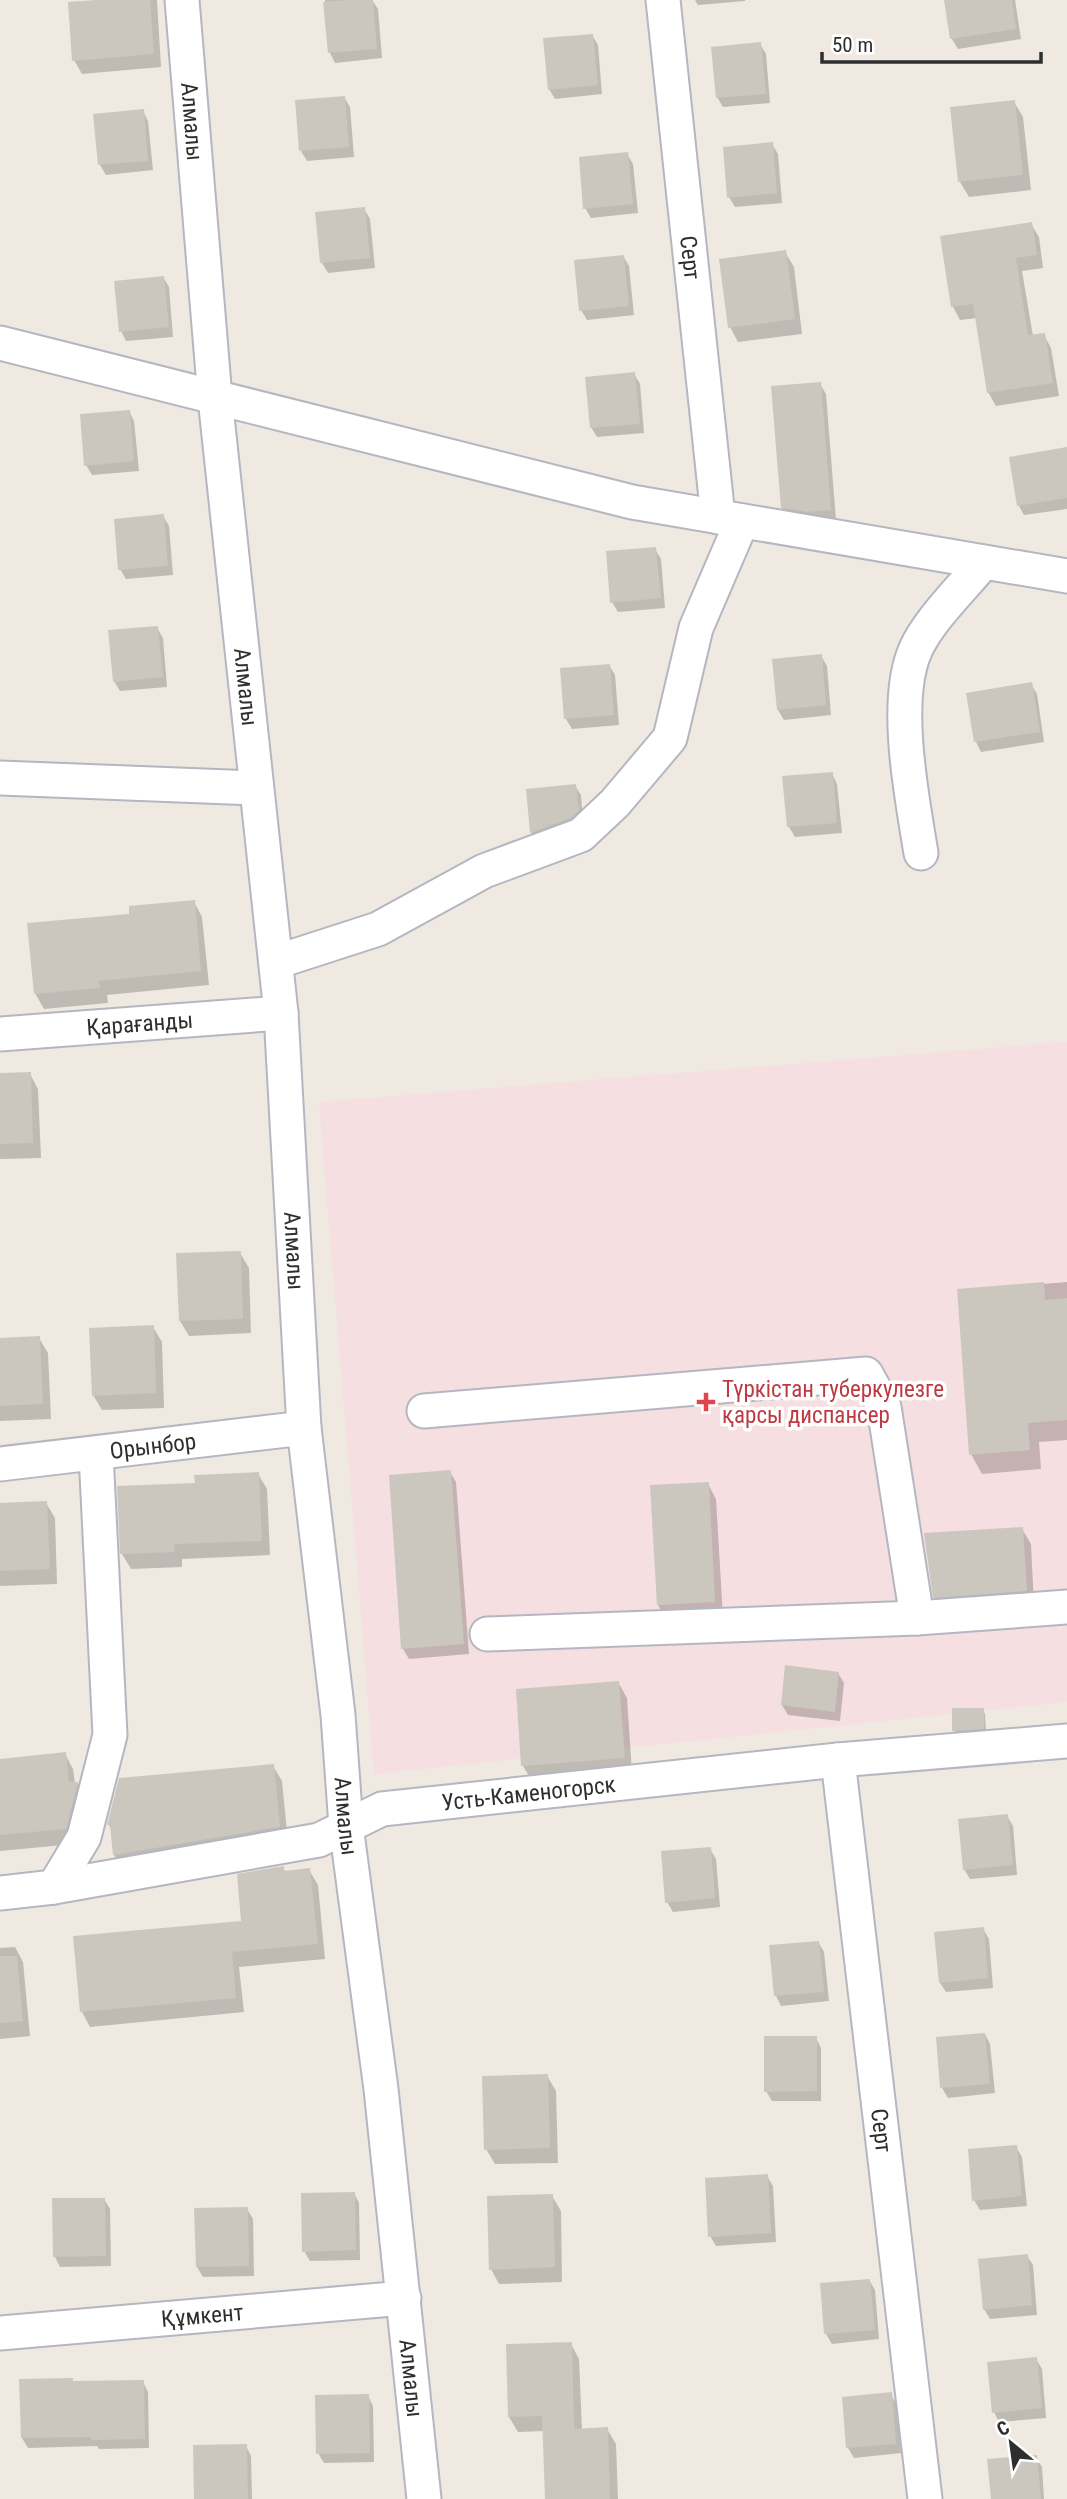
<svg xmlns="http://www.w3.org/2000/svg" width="1067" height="2499" font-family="'Roboto Condensed',sans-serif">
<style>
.medical{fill:#f5dfe0}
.shadow{fill:#0003}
.building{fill:#cbc7bf}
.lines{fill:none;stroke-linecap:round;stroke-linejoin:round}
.minor-casing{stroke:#b4b7c1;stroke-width:37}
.minor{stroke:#fff;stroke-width:33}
.health-dot{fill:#e0444e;stroke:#fff;stroke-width:2.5}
.labels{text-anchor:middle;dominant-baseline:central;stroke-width:7;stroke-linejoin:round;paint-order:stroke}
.street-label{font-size:23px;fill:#2e2e2e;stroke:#fff}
.health-label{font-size:23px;fill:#be3a42;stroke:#fff;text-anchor:start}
</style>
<rect width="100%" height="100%" fill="#efe9e1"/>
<path class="medical" d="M1067,1042V1702L374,1774L319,1102Z"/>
<g class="shadow">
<path d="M99,0H157L161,67L82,74L74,60Z"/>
<path d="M325,0H372L378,9L382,58L335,63L330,53Z"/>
<path d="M695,0H745V1L698,5Z"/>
<path d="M946,0H1015L1021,39L958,49L952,39Z"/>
<path d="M592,35L598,45L602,94L555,99L549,89Z"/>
<path d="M760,44L766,54L770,103L723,107L717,97Z"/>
<path d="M344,97L350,107L354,157L307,161L301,151Z"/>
<path d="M1014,102L1023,117L1031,190L969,197L960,182Z"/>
<path d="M143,111L148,121L153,170L106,175L100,165Z"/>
<path d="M772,144L778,154L782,203L735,207L729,197Z"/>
<path d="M627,154L633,164L638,213L591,218L585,208Z"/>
<path d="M364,209L370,219L375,268L328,273L322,263L317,214Z"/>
<path d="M1031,224L1039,237L1043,268L1022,271L1033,336L1044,335L1051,348L1059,396L996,406L988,392L977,318L960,320L953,307L942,237Z"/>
<path d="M785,252L794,267L802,334L738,342L730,327Z"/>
<path d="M623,256L629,266L634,315L587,320L581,310Z"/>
<path d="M163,277L169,287L173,337L126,341L121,331Z"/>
<path d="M634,374L640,384L644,433L597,437L591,427Z"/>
<path d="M820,384L826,394L836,520L788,517L782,507Z"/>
<path d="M129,411L134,421L139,471L92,475L86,465Z"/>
<path d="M1067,449V509L1024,515L1019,506Z"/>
<path d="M163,516L169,526L173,575L126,579L120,569Z"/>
<path d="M655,549L661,559L665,608L618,612L612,602Z"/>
<path d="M157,628L163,638L167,687L120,691L114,681Z"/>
<path d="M821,656L827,666L831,715L784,720L778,710Z"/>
<path d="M609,665L615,675L619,725L572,729L566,719L561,670Z"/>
<path d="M1031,684L1037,694L1044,742L981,752L976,742Z"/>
<path d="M832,774L837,784L842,833L795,837L789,827L784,778Z"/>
<path d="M575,786L581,795L583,821L538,842L532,833L528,790Z"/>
<path d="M194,902L202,917L209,985L107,995L108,1003L44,1009L35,993L131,915Z"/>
<path d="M30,1074L38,1089L41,1158L0,1159V1075Z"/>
<path d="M240,1253L249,1268L251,1333L189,1336L180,1321Z"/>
<path d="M1067,1282V1440L1039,1442L1041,1469L982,1474L971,1454L959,1291Z"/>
<path d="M153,1327L162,1342L164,1408L102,1410L93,1395Z"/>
<path d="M39,1338L48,1353L51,1419L0,1421V1339Z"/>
<path d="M450,1472L456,1482L469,1654L409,1659L403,1649Z"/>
<path d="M258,1474L267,1489L270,1555L182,1559V1567L131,1569L122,1554L197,1485Z"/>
<path d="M708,1484L716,1499L723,1617L667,1620L658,1605Z"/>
<path d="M46,1503L55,1518L57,1584L0,1586V1505Z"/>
<path d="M1022,1529L1031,1544L1034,1605L944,1612L935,1597Z"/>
<path d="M838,1673L844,1683L840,1721L788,1715L782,1705Z"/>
<path d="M618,1682L627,1698L632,1773L532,1781L523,1766Z"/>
<path d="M983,1710L985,1714L986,1733L956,1735L954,1731Z"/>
<path d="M65,1754L73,1769L75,1784L77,1783L86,1798L74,1844L0,1851V1761Z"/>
<path d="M273,1766L282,1781L288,1842L123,1870L114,1855L112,1831L109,1825Z"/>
<path d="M1007,1816L1013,1826L1017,1875L970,1879L964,1869Z"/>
<path d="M710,1849L716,1859L720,1907L673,1912L667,1902Z"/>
<path d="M283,1868L286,1872L309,1870L318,1885L325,1959L239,1967L244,2012L90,2027L82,2012L243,1922Z"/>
<path d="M983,1929L989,1939L993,1988L946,1992L940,1983Z"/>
<path d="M818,1942L824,1952L829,2001L781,2006L776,1996Z"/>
<path d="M15,1947L23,1962L30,2036L0,2039V1948Z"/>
<path d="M985,2034L990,2044L995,2093L948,2098L942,2088Z"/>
<path d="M816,2038L821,2048V2101H772L766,2091Z"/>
<path d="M547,2076L556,2091L558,2163L495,2164L486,2149Z"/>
<path d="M1016,2147L1022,2157L1027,2206L980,2210L974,2200Z"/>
<path d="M767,2176L773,2186L776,2242L716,2246L710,2236Z"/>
<path d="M354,2193L359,2203L360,2260L310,2261L304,2251Z"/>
<path d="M552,2196L561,2211L562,2282L499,2284L491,2269Z"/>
<path d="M104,2199L110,2209L111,2266L60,2267L55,2257Z"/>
<path d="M247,2209L253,2219L254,2276L203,2277L197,2267Z"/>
<path d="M1027,2256L1033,2265L1037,2315L990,2319L984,2309Z"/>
<path d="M869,2280L875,2290L879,2339L832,2344L826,2334Z"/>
<path d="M571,2344L579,2359L582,2430L607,2429L616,2444L618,2499H546L544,2431L518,2432L509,2417Z"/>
<path d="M1036,2359L1042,2369L1046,2418L999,2422L994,2412Z"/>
<path d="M143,2382L148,2392L149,2448L99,2449L97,2446L28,2448L22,2438Z"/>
<path d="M891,2394L896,2404L901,2453L854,2458L848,2448Z"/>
<path d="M368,2396L373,2406L374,2462L324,2463L318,2453Z"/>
<path d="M246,2446L251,2456L252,2499H196Z"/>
<path d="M1036,2457L1042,2467L1044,2499H992Z"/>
</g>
<g class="building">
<path d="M96,0H150L154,54L72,61L68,2Z"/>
<path d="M346,0H373L377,49L328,53L323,2Z"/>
<path d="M944,0H1012L1016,29L950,39Z"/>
<path d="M593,34L598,85L548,90L543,38Z"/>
<path d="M761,42L766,94L716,98L711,47Z"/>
<path d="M345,96L349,147L299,151L295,100Z"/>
<path d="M1015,100L1023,175L958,182L950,107Z"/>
<path d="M144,109L148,161L98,165L93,114Z"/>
<path d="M773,142L777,193L727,198L723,147Z"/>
<path d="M628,152L633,204L583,209L579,157Z"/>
<path d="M365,207L370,258L320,263L315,212Z"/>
<path d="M1032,222L1037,255L1016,258L1028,335L1045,333L1053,383L987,393L973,304L951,307L940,236Z"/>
<path d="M786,250L795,319L728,328L719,259Z"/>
<path d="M624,255L629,306L579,311L574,260Z"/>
<path d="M164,276L169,327L119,332L114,281Z"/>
<path d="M635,372L640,424L590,428L585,377Z"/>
<path d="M821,382L831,510L808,512L781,508L771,386Z"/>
<path d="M130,410L134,461L84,466L80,414Z"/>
<path d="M1067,447V498L1017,506L1009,457Z"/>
<path d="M164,514L168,566L118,570L114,519Z"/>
<path d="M656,547L661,598L610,603L606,551Z"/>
<path d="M158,626L163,677L113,682L108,630Z"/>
<path d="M822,654L826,705L777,710L772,659Z"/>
<path d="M610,664L614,715L564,719L560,668Z"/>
<path d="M1032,682L1040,732L974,742L966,693Z"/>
<path d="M833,772L837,823L787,827L782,776Z"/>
<path d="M576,784L579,811L571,818L530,833L526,789Z"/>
<path d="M195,900L201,971L99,981L100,988L34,994L27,923L129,914V906Z"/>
<path d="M31,1072L33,1143L0,1144V1073Z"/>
<path d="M241,1251L243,1319L179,1321L176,1253Z"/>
<path d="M1044,1282L1045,1300L1067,1298V1420L1028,1423L1030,1450L969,1455L957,1289Z"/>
<path d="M154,1325L156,1393L92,1396L89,1328Z"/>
<path d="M40,1336L43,1404L0,1406V1338Z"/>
<path d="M451,1470L464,1644L401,1649L389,1475Z"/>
<path d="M259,1472L262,1541L174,1544L175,1552L120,1554L117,1486L195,1483L194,1475Z"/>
<path d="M709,1482L715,1602L657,1605L650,1485Z"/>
<path d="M47,1501L50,1569L0,1571V1503Z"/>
<path d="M1023,1527L1027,1591L933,1598L924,1533Z"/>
<path d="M785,1665L839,1672L835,1712L781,1705Z"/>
<path d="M619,1681L625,1758L521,1766L516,1689Z"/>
<path d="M952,1708H984V1729L952,1731Z"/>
<path d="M66,1752L69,1782H78L66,1829L0,1835V1759Z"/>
<path d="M274,1764L280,1827L113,1855L110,1825H107L119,1778Z"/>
<path d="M1008,1814L1013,1865L963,1870L958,1819Z"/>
<path d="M711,1847L715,1898L665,1903L661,1851Z"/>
<path d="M284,1866V1871L310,1868L318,1944L232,1952L236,1998L80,2012L73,1936L241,1921L237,1874Z"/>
<path d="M984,1927L988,1978L939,1983L934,1932Z"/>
<path d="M819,1941L824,1992L774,1996L769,1945Z"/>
<path d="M0,1956H17L23,2021L0,2023Z"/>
<path d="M985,2033L990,2084L940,2088L936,2037Z"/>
<path d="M764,2036H817V2091L764,2092Z"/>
<path d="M548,2074L550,2148L484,2150L482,2076Z"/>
<path d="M1017,2145L1022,2196L972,2201L968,2149Z"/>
<path d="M768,2174L771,2233L708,2237L705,2178Z"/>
<path d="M355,2192L356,2250L302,2252L301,2193Z"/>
<path d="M553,2194L555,2267L489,2270L487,2196Z"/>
<path d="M52,2198H105L106,2256L53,2257Z"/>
<path d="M248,2207L249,2266L196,2267L194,2208Z"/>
<path d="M1028,2254L1032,2305L983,2310L978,2259Z"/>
<path d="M870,2279L875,2330L824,2334L820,2283Z"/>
<path d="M572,2342L574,2429L608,2427L610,2499H545L542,2416L508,2417L506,2344Z"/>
<path d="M1037,2357L1042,2408L992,2413L987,2362Z"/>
<path d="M73,2378V2381L144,2380L145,2439L91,2440V2437L21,2438L19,2379Z"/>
<path d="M892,2392L896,2444L846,2448L842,2397Z"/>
<path d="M369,2394L370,2453L316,2454L315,2395Z"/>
<path d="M247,2444L248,2499H194L193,2445Z"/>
<path d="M1037,2455L1041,2499H991L987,2459Z"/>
</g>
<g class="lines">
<g class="minor-casing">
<g id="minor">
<path id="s1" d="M182,0L215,398L281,1013L304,1428L338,1715L346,1826L381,2089L424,2499"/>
<path id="s2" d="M663,0L718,517"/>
<path d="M0,343L632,502L1067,576"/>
<path d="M0,778L255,788"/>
<path d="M921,853C912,798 893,702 915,651C927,622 963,587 984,562"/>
<path d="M276,962L378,929L484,871L581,835L615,803L670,738L696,628L742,521"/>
<path id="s3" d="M0,1034L281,1013"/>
<path d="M424,1411L866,1374L884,1407L917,1618"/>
<path id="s4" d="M0,1464L304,1428"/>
<path d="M487,1634L917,1618L1067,1607"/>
<path id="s5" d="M838,1760L925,2499"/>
<path d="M54,1887L84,1837L110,1735L96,1454"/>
<path id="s6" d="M0,1893L54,1887L319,1840L382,1809L838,1760L1067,1741"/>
<path id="s7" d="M0,2333L404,2298"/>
</g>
</g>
<use href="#minor" class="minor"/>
</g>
<path class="health-dot" d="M702.5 1391.5h7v7h7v7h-7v7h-7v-7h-7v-7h7z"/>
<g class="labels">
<g class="street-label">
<text stroke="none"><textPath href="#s1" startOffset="122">Алмалы</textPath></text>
<text stroke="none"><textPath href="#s2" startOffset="259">Серт</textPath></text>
<text stroke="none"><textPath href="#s1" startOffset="690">Алмалы</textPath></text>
<text stroke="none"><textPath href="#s3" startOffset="140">Қарағанды</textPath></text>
<text stroke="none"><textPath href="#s1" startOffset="1256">Алмалы</textPath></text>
<text stroke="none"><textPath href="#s4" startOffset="154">Орынбор</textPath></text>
<text stroke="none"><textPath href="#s6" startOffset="541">Усть-Каменогорск</textPath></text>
<text stroke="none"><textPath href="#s1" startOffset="1824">Алмалы</textPath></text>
<text stroke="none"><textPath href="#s5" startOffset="373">Серт</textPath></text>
<text stroke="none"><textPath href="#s7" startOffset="203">Құмкент</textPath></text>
<text stroke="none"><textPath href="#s1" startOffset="2390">Алмалы</textPath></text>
</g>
<g class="health-label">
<text x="722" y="1389">Түркістан туберкулезге<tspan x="722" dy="26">қарсы диспансер</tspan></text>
</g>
</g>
<g transform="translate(1011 2443) rotate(331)" stroke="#ffffff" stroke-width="5" paint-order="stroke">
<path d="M0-5L12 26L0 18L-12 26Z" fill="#2e2e2e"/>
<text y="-10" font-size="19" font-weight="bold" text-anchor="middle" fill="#2e2e2e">С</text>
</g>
<path d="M822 52v10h219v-10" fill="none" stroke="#2e2e2e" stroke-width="3.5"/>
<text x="832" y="52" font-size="21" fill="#2e2e2e" stroke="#ffffff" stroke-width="5" paint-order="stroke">50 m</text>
</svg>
